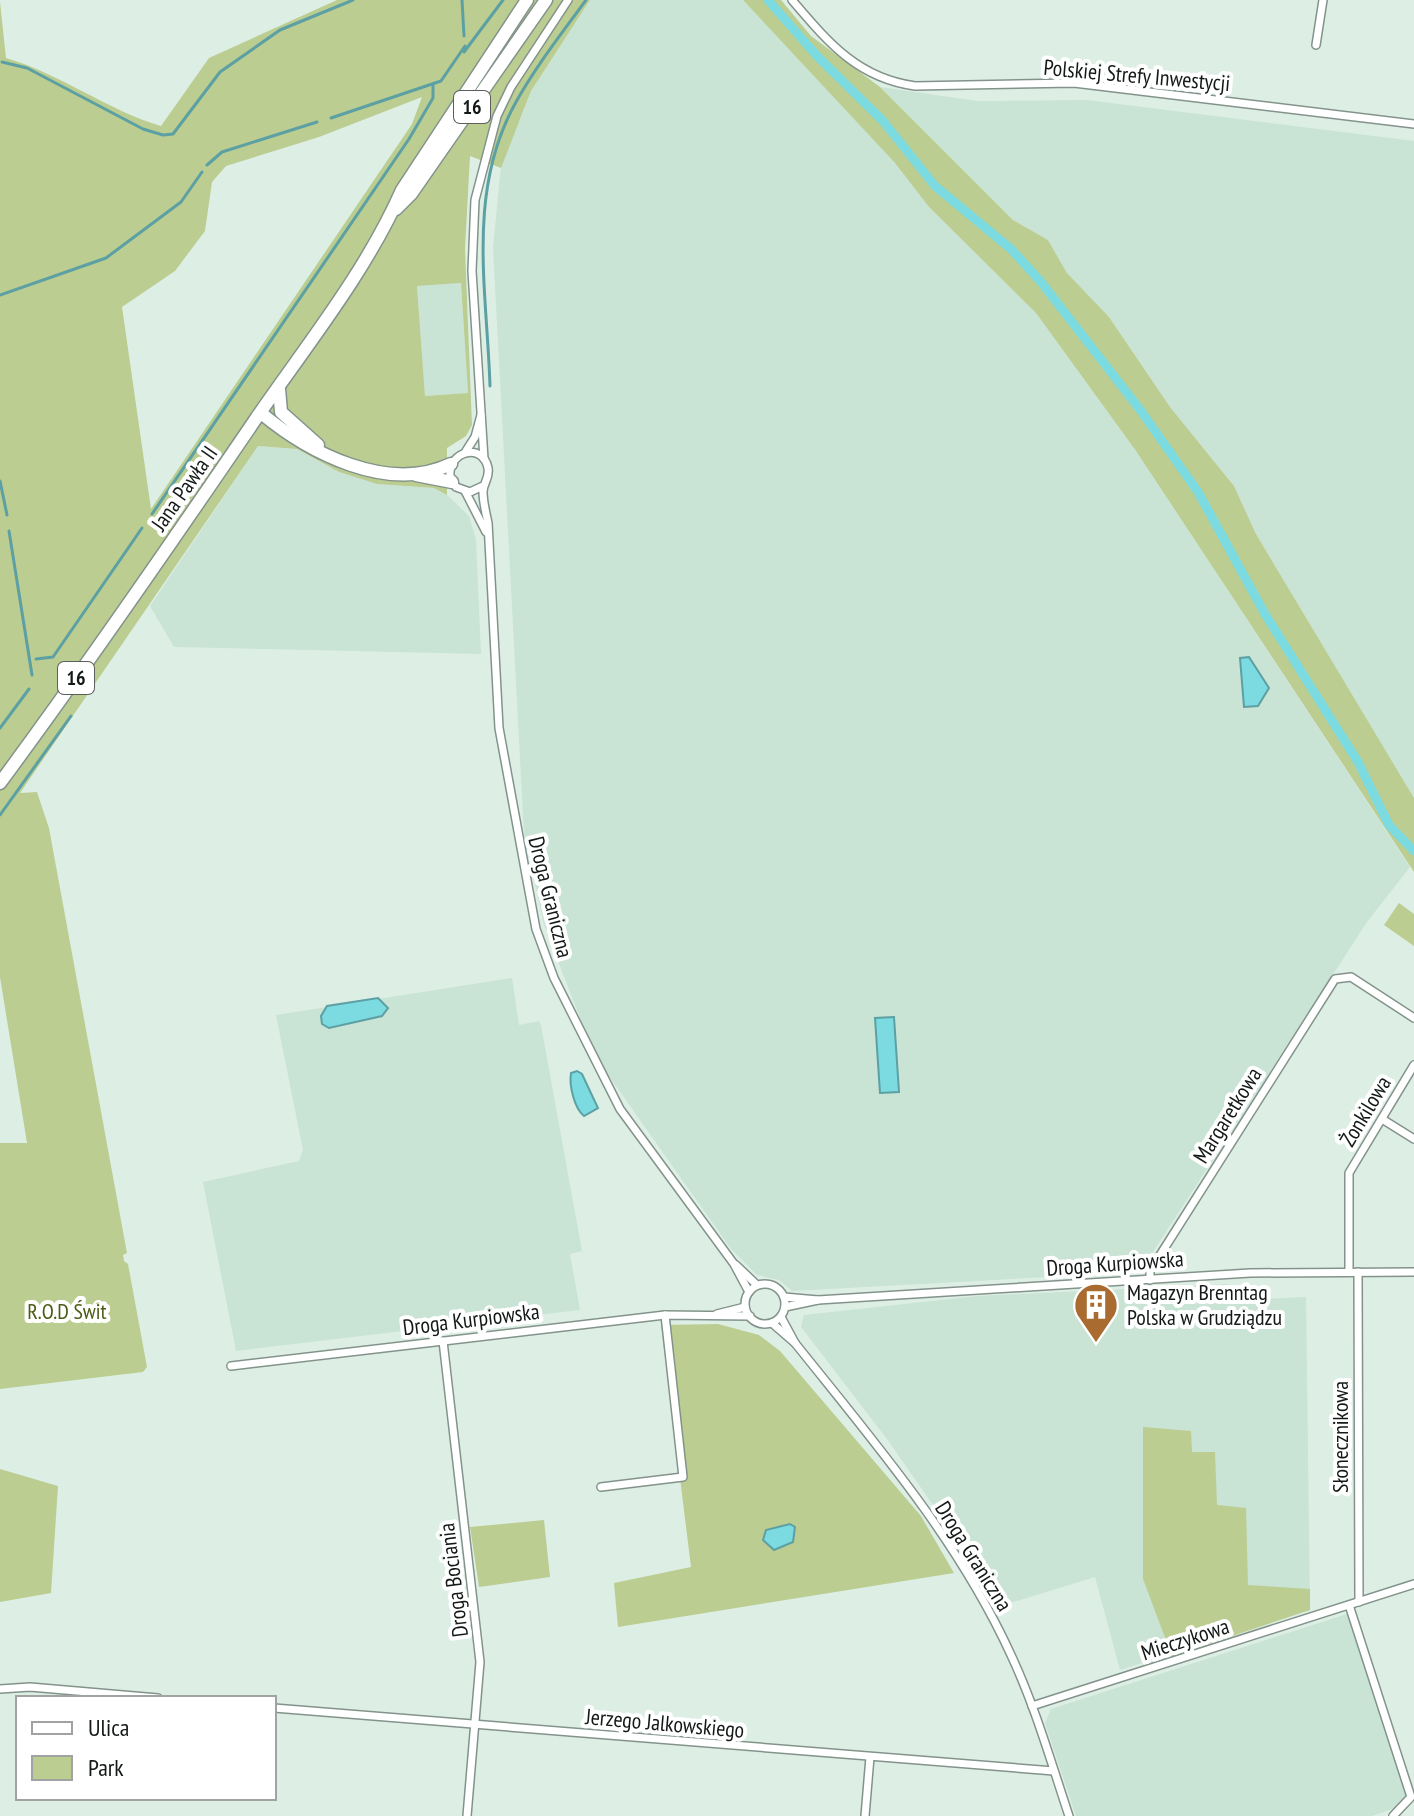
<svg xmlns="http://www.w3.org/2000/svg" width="1414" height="1816" font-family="'PT Sans Narrow',sans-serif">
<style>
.built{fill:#c9e3d5}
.green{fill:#bbcd91;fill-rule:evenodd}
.water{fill:#7cdae1;stroke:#5ca0a4;stroke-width:2}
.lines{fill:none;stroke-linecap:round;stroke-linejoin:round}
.stream{stroke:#5ca0a4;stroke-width:3}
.canal{stroke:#7cdae1;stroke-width:9}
.street-casing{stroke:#83938b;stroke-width:10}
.primary-casing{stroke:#83938b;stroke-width:15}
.street{stroke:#fff;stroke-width:7}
.primary{stroke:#fff;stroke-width:12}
.labels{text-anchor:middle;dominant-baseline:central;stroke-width:8;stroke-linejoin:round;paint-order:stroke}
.shield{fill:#fff;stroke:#5a5e5c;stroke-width:2}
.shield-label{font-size:20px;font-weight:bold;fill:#131916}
.street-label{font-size:22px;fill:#131916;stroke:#fff}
.poi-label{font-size:22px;fill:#131916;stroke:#fff;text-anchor:start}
.park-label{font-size:22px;fill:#4b5c15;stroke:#fff}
</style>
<rect width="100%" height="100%" fill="#ddefe5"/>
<g class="built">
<path d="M590,0H743L895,163L929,207L1036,313L1136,451L1410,867L1367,922L1140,1272L792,1291L779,1280L757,1275L731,1249L606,1072L582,1023L544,925L524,833L493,248L503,145L521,118L531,91Z"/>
<path d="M880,87L977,101L1087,100L1414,141V798L1256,534L1234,486L1170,407L1109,317L1067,273L1048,240L1013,220Z"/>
<path d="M461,283L468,393L425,396L417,286Z"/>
<path d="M258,446L297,449L339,472L377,484L434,488L447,495L469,516L476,540L481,654L174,647L150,606Z"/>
<path d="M512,978L519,1025L539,1021L541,1025L582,1251L570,1254L580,1310L236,1351L203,1182L299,1161L303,1150L276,1015Z"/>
<path d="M1228,1284V1301L1306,1297L1310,1610L1120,1670L1095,1577L997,1607L942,1518L887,1439L801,1327L804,1315L977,1296Z"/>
<path d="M1347,1614L1408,1796L1399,1807L1372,1816H1076L1045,1723L1051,1709Z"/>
</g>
<g class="green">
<path d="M337,0H590L531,91L501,168L470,156L465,249L472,425L466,436L447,448V495L434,488L377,484L339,472L297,449L258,446L20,793L37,792L49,828L127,1253L123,1255L124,1261L128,1264L147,1367L143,1372L0,1389V1143H27L0,977V2L6,58C61,74 107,110 161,126L209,58ZM422,97L412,124L151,509L122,307L175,271L205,231L212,182L226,166L319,137ZM461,283L468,393L425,396L417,286Z"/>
<path d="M743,0H781L811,36L880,87L1013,220L1048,240L1067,273L1109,317L1170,407L1234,486L1256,534L1414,798V872L1136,451L1036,313L929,207L895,163Z"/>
<path d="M1399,903L1414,914V946L1384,925Z"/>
<path d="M718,1324L759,1335L780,1351L921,1516L954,1573L618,1627L614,1583L691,1567L661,1325Z"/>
<path d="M1143,1427L1191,1431L1192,1452H1215L1217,1505L1246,1508L1248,1585L1310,1589V1610L1172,1656L1143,1579Z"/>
<path d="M0,1469L58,1486L51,1593L0,1602Z"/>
<path d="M544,1520L550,1577L479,1587L470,1527Z"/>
</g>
<g class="water">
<path d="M1249,657L1269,688L1258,706L1244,707L1240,658Z"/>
<path d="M378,998L388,1008L382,1016L329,1028L322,1024L321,1016L327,1006Z"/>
<path d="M894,1017L899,1092L880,1093L875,1018Z"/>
<path d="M577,1071L582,1074L598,1108L584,1116C574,1108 569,1085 571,1073Z"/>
<path d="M790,1524L795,1527L793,1542L774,1550L763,1540L766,1530Z"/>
</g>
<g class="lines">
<g class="stream">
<path d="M462,0L464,36"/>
<path d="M464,52L503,0"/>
<path d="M2,62L27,68L143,129L163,135L173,134L220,72L280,30L353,0"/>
<path d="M331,118L441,81L465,46"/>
<path d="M207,165L222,152L317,122"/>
<path d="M0,295L106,258L181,202L202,172"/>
<path d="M490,386C487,290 466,191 516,102C536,66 562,33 586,0"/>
<path d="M0,481L7,515"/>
<path d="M152,514L409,139L433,98V84"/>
<path d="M9,531L32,675"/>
<path d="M36,659L53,657L142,528"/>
<path d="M0,728L29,689"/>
<path d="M0,815L71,716"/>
</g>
<path class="canal" d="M768,0L817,56L883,121L935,186L1011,249L1041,282L1141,411L1198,492L1265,614L1358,762L1389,825L1414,851"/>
<g class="street-casing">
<g id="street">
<path d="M792,0C828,42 857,78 915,86L1074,83L1414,124"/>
<path d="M1316,45L1323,0"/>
<path d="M466,451L475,437L481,415"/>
<path d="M484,459L472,271L475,200L497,116L511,87L568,0"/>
<path d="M483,486L470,492L456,487L450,476C448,451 483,442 488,468C490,478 483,483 483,492C483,502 486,513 488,523L499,728L536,929L554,978L620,1109L734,1264L749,1292"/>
<path d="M465,491L486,532"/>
<path d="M1382,1119L1414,1139"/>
<path d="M736,1265L757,1285"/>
<path d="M1349,1272V1173L1414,1065"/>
<path d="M1358,1272L1359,1602"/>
<path d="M1150,1280V1271L1335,979L1351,977L1414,1018"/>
<circle cx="765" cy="1304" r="20"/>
<path d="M784,1297L818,1300L1250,1273L1414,1272"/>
<path d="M785,1307L818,1300"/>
<path d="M717,1314L745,1307"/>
<path d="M781,1317L795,1343C874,1442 958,1539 1011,1655C1035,1706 1051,1762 1069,1816"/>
<path d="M772,1323L795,1343"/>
<path d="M443,1341L480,1662L467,1816"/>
<path d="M231,1366L665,1315L750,1316"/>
<path d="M601,1487L683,1477L665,1315"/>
<path d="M1349,1605L1411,1797L1393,1816"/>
<path d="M0,1689L30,1687L158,1698"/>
<path d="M1032,1706L1414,1584"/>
<path d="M274,1708L1054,1771"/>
<path d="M865,1816L870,1757"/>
</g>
</g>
<g class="primary-casing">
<g id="primary">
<path d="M396,209L411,194L546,0"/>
<path d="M279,389L281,412L318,445"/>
<path d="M261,413C309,453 388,494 451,464"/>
<path d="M416,475L452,482"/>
<path d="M0,783C88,664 172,542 255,420C306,346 366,272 402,190L527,0"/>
</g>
</g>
<use href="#street" class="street"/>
<use href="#primary" class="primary"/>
</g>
<defs>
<g id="building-pin" transform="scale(2.3)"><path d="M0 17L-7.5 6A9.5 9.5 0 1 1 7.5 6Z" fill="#a96b30" stroke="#fff"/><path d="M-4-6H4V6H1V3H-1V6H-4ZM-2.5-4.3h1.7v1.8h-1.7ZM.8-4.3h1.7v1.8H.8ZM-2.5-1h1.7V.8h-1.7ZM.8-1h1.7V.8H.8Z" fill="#fff"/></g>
</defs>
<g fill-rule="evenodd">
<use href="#building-pin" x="1096" y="1305"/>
</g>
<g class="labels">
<g class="shield">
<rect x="454" y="91" width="36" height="32" rx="6"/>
<rect x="58" y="662" width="36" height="32" rx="6"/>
</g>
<g class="shield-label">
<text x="472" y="107">16</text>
<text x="76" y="678">16</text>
</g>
<g class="street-label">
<text transform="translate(1137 75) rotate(5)">Polskiej Strefy Inwestycji</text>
<text transform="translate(184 488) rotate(-55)">Jana Pawła II</text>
<text transform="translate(551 897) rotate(76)">Droga Graniczna</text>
<text transform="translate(1365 1111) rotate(-59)">Żonkilowa</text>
<text transform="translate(1227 1115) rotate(-58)">Margaretkowa</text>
<text transform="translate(1115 1263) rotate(-4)">Droga Kurpiowska</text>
<text transform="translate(471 1319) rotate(-7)">Droga Kurpiowska</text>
<text transform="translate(1340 1437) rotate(-90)">Słonecznikowa</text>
<text transform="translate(974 1556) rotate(58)">Droga Graniczna</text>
<text transform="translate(453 1580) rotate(-97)">Droga Bociania</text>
<text transform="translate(1185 1639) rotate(-18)">Mieczykowa</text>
<text transform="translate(665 1723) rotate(5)">Jerzego Jalkowskiego</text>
</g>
<g class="poi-label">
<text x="1127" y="1292">Magazyn Brenntag<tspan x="1127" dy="25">Polska w Grudziądzu</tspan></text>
</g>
<g class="park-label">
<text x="67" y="1311">R.O.D Świt</text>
</g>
</g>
<rect x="16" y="1696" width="260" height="104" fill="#ffffff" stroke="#a1a3a2" stroke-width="2"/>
<rect x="32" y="1722" width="40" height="12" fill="#ffffff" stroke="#a1a3a2" stroke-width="2"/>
<text x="88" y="1736" font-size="24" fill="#131916">Ulica</text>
<rect x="32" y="1756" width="40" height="24" fill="#bbcd91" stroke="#a1a3a2" stroke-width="2"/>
<text x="88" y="1776" font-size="24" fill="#131916">Park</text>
</svg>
